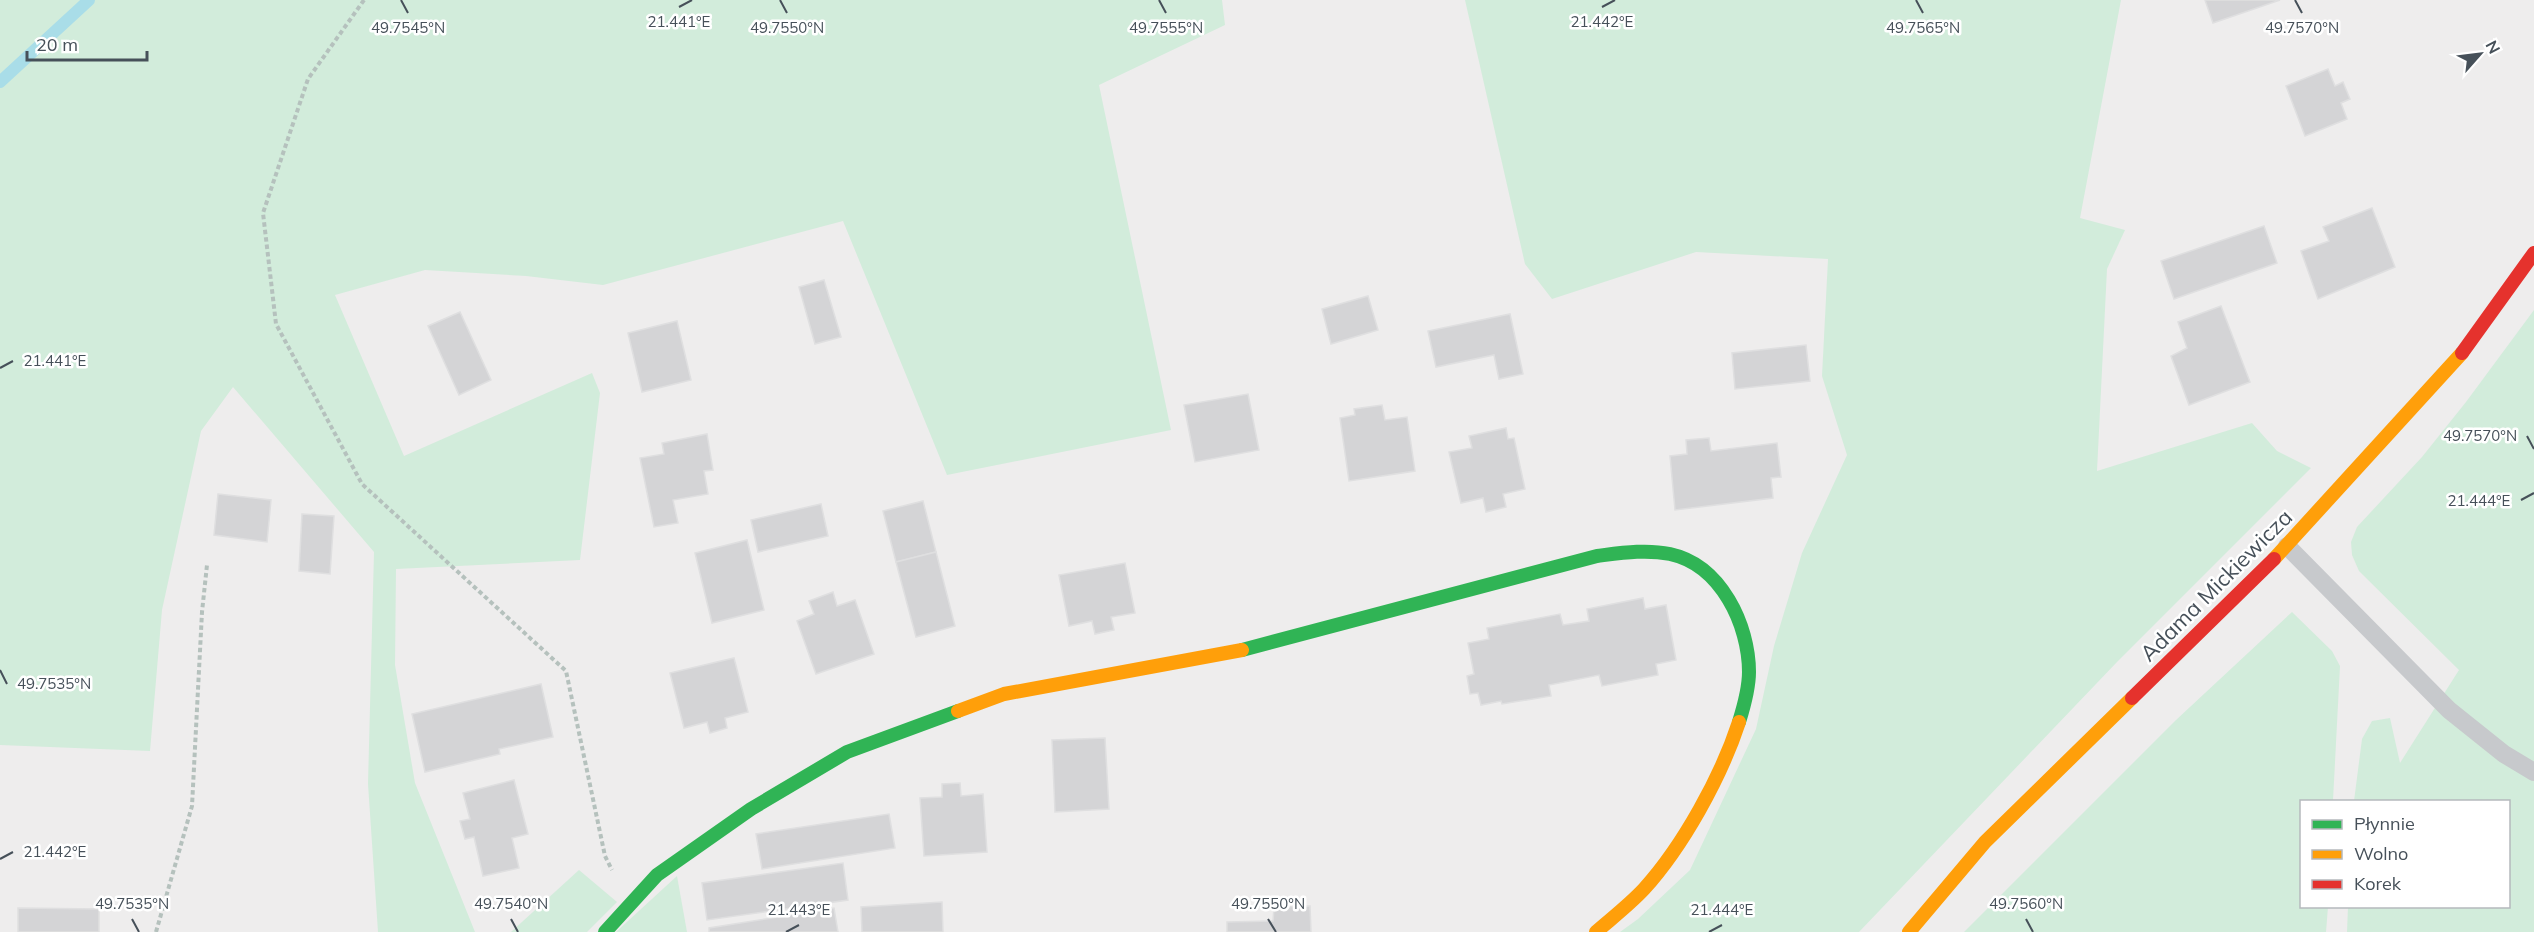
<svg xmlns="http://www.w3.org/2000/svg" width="2534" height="932" font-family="Mulish,sans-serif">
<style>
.green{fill:#d2ecdb}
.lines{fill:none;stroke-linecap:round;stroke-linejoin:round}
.stream{stroke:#a9dde8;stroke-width:12}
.building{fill:#d4d4d6;stroke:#dfdfe0;stroke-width:1.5}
.path{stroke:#b5c1bd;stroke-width:4;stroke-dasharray:4.5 3;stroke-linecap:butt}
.lane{stroke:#c7c9cc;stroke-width:18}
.fast{stroke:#30b455;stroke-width:14}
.slow{stroke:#ff9f0a;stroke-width:14}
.jam{stroke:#e5322d;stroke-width:14}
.ticks{fill:none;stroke:#465059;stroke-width:2}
.labels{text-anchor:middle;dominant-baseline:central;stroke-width:5;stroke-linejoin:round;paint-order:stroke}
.street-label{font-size:22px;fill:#465059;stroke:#fff}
.ticks-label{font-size:15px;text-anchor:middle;fill:#465059;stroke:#fff;stroke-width:5;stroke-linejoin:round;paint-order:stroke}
</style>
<rect width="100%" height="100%" fill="#eeeded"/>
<g class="green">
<path d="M0,0H1222L1225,25L1099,85L1171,430L947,475L843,221L603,285L526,276L425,270L335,295L404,456L592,373L600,393L580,560L396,569L395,665L415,783L475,932H378L368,784L374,552L233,387L201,431L162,610L150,751L0,745Z"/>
<path d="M1465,0H2121L2080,218L2125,230L2107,269L2097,471L2252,423L2277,451L2311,468L2117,662L1859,932H1620L1638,919L1690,870L1756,729L1774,646L1802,553L1847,455L1822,376L1828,259L1696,252L1552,299L1525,264Z"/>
<path d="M2534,310V932H2347L2348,907L2508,906V802L2354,801L2362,739L2372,721L2390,718L2400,763L2459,670L2359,571L2352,555L2351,542L2357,527L2422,457L2466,402Z"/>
<path d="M2292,612L2332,651L2340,666L2333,801L2302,802V906L2328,907L2326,932H1964L2176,720Z"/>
<path d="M579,870L617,902L587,932H511Z"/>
<path d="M677,876L687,932H616Z"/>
</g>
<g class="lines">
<path class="stream" d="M0,82L89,0"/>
</g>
<g class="building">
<path d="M2205,0H2280L2213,23Z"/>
<path d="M2328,69L2335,86L2343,82L2350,99L2341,103L2347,119L2305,136L2286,86Z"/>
<path d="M2372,208L2395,267L2318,299L2301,251L2329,241L2323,227Z"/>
<path d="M2264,226L2277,263L2174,299L2161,261Z"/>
<path d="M824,280L841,337L815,344L799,287Z"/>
<path d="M1368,296L1378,330L1331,344L1322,309Z"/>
<path d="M2221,306L2250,382L2189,405L2171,356L2187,348L2178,322Z"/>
<path d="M460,312L491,380L459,395L428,326Z"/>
<path d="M1510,314L1523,374L1499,379L1494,355L1436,367L1428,331Z"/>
<path d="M677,321L691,380L642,392L628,333Z"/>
<path d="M1806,345L1810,381L1735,389L1732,353Z"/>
<path d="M1248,394L1259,450L1195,462L1184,405Z"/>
<path d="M1382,405L1385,420L1407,417L1415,471L1349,481L1340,418L1355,415L1354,409Z"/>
<path d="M1506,428L1508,439L1514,438L1525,489L1503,494L1506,507L1486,512L1483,498L1461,503L1449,452L1472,448L1469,436Z"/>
<path d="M707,434L713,470L704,471L708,494L673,500L678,523L654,527L640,458L664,454L662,443Z"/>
<path d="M1709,438L1711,451L1777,443L1781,477L1771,478L1773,498L1675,510L1670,456L1687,454L1686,440Z"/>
<path d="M218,494L271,500L267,542L214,535Z"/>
<path d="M923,501L936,552L896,562L883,511Z"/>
<path d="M821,504L828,536L758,552L751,520Z"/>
<path d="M302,514L334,516L330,574L299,571Z"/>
<path d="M747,540L764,610L712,623L695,553Z"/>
<path d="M936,552L955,626L916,637L896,562Z"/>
<path d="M1125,563L1135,613L1111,617L1114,630L1095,634L1092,621L1069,626L1059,575Z"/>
<path d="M833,592L837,606L855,600L874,654L816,674L797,621L814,614L809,601Z"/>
<path d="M1643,598L1645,609L1666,605L1676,660L1656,664L1658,675L1602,686L1599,675L1549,685L1551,696L1502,704L1501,701L1481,705L1478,693L1470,694L1467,676L1474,674L1468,643L1489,639L1487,628L1560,614L1563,625L1589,621L1587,609Z"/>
<path d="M734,658L748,712L725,718L727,728L710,733L707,722L684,728L670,673Z"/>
<path d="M541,684L553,737L499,749L500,754L425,772L412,714Z"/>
<path d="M1105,738L1109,809L1055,812L1052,740Z"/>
<path d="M514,780L528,834L512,838L519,868L483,876L474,837L465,839L460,821L470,819L463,793Z"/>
<path d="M960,783L961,796L983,794L987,852L924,856L920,798L942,797V784Z"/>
<path d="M889,814L895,848L762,869L756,834Z"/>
<path d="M843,863L848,900L707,920L702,883Z"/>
<path d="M942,902L943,932H862L861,907Z"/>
<path d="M1310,906L1311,932H1227V922L1273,921L1274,907Z"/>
<path d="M18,908L99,909V932H18Z"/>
<path d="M834,908L838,932H709V928Z"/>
</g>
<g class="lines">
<g class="path">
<path d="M364,0L308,79L263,213L276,324L362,484L566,671L605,856L612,870"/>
<path d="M156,932L192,806L202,612L207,565"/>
</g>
<path class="lane" d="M2287,546L2449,710L2504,754L2534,772"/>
<g class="fast">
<path d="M1242,650L1597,556C1621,553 1646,549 1670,554C1721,565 1749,625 1749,672C1749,689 1744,706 1739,722"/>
<path d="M605,932L657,875L751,809L847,752L958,711"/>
</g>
<g class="slow">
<path d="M2274,559L2462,353"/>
<path d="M958,711L1004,694L1242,650"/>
<path d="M1596,932C1612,918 1629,905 1644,889C1683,846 1721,777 1739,722"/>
<path d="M1909,932L1985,842L2132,698"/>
</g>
<g class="jam">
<path d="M2462,353L2534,253"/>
<path d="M2132,698L2274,559"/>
</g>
</g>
<path class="ticks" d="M401,0L408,13M780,0L787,13M1159,0L1166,13M1916,0L1923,13M2295,0L2302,13M679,7L692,0M1602,7L1615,0M0,368L13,361M2527,436L2534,449M2521,500L2534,493M0,670L7,684M0,859L13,852M132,919L139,932M511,919L518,932M1268,919L1276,932M2026,919L2033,932M786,932L799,925M1709,932L1722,925"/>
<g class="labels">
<g class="street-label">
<text transform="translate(2216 585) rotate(-45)">Adama Mickiewicza</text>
</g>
</g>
<g class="ticks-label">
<text x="679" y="27">21.441°E</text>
<text x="1602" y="27">21.442°E</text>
<text x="408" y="33">49.7545°N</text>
<text x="787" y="33">49.7550°N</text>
<text x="1166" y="33">49.7555°N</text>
<text x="1923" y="33">49.7565°N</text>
<text x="2302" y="33">49.7570°N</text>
<text x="55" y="366">21.441°E</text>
<text x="2480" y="441">49.7570°N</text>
<text x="2479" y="506">21.444°E</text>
<text x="54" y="689">49.7535°N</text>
<text x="55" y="857">21.442°E</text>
<text x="132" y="909">49.7535°N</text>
<text x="511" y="909">49.7540°N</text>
<text x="1268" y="909">49.7550°N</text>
<text x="2026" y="909">49.7560°N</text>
<text x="799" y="915">21.443°E</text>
<text x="1722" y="915">21.444°E</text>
</g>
<rect x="2300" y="800" width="210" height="108" fill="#ffffff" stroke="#b5b9bd" stroke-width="1.5"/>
<rect x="2312" y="820" width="30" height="9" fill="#30b455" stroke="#b5b9bd" stroke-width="1.5"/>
<text x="2354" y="830" font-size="18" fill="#465059">Płynnie</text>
<rect x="2312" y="850" width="30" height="9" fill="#ff9f0a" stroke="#b5b9bd" stroke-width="1.5"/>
<text x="2354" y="860" font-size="18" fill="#465059">Wolno</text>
<rect x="2312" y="880" width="30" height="9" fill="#e5322d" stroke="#b5b9bd" stroke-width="1.5"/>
<text x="2354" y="890" font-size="18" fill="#465059">Korek</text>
<g transform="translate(2480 54) rotate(62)" stroke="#ffffff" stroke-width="4.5" paint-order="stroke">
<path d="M0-4.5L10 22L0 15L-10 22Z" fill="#465059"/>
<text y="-9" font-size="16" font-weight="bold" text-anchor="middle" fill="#465059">N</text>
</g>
<path d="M27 51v9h120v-9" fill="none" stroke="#465059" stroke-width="3"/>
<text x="36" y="51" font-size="18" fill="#465059" stroke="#ffffff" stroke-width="4.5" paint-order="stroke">20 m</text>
</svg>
